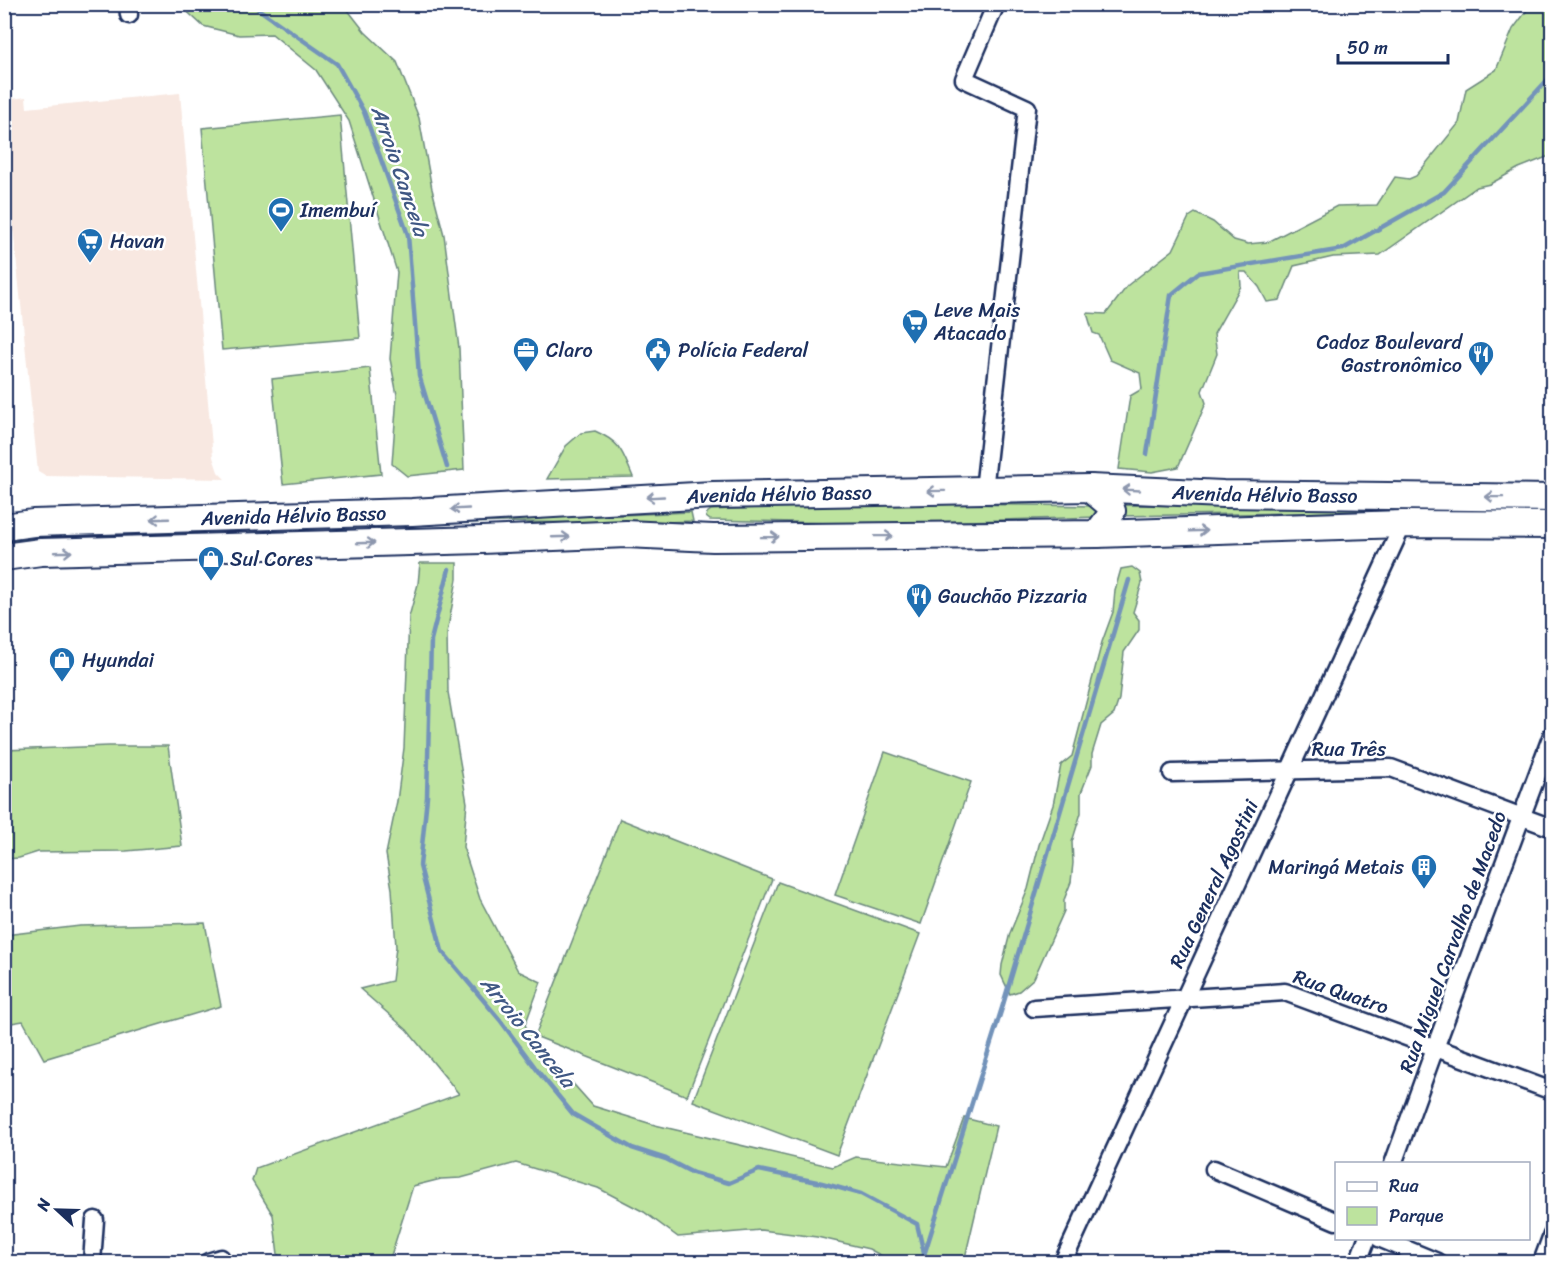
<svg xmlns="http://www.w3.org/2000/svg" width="1557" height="1267" font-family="Sriracha,sans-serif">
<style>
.built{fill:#f8e8e1}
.green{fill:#bde39e;stroke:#6c897e;stroke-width:1.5}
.water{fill:#aed5f8;stroke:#7393ba;stroke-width:1.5}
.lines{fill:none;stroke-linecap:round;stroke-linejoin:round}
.stream{stroke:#7393ba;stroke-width:4.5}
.street-casing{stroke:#1b2f5e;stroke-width:21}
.primary-casing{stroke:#1b2f5e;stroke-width:30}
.street{stroke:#fff;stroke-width:16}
.primary{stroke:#fff;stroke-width:26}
.oneway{stroke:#8d97ae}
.labels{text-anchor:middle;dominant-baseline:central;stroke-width:5;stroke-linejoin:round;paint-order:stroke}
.poi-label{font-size:20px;fill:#1b2f5e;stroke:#fff;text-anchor:start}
.street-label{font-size:20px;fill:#1b2f5e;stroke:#fff}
.water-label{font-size:21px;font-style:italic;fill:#405884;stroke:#fff}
</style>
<rect width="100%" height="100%" fill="#fff"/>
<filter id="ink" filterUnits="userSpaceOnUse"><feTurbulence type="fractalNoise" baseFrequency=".0167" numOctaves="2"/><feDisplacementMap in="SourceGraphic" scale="12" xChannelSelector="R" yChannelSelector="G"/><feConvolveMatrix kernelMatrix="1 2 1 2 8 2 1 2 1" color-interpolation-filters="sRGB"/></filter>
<g filter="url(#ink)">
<path class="built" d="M180,93L213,457L218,472L225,479L45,476L38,472L5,147V100L26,97L27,108Z"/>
<g class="green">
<path d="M180,5H344L365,32L397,62L419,118L432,189L444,235L459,348L464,470L407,476L392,464L397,395L390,359L397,272L349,121L316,70L272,34L239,35L203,26Z"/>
<path d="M1531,5H1552V155L1519,168L1490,184L1477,187L1380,255L1333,257L1294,266L1280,300L1267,302L1259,287L1246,272H1240L1241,286L1214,334L1217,354L1202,391L1206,403L1178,467L1152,472L1119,469L1130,396L1142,389L1140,373L1110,360L1099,335L1093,333L1087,313L1106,314L1128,285L1173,250L1189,217L1195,213L1213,222L1234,240L1248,244L1268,242L1337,206L1377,205L1395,177L1409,179L1416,176L1459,123L1466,89L1496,70L1513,29Z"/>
<path d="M340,115L360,338L222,350L202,128Z"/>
<path d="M370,368L381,474L283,484L272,379Z"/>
<path d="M595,431C622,443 622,452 633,477L547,479L566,446L581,433Z"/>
<path d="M872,503L1098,506V517L871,524L710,520L706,517L707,513L711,510Z"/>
<path d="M1119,505L1552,509V512L1459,510L1119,516Z"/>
<path d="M691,512L693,521L639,523L506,522L197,530L5,546L4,541L10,540L197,526L597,516Z"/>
<path d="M420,563H457V579L447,633L448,692L467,803L463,847L480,899L518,971L541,982L525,1025L534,1040L593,1106L655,1125L833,1167L856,1157L946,1167L964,1118L996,1126L964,1262H893L869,1249L817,1237L761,1230L678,1237L644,1212L598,1188L516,1163L461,1178L441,1179L413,1186L389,1262H279L273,1215L252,1181L256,1168L459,1094L407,1030L360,989L392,981L396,947L392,889L386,854L397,801L404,748L409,617L418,584Z"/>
<path d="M1132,567L1140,573L1142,583L1133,612L1139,620V630L1124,652L1119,699L1114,714L1101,725L1092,754V765L1081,793V813L1072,842L1073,863L1071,882L1064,900V911L1034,978L1019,991L1010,994L1001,975L1002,965L1010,933L1028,889L1039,845L1053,805L1061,765L1072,756L1102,642L1113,612L1115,590L1121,569Z"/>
<path d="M109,746H168L182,846L126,851L38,852L19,858L5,859V750Z"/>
<path d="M885,752L971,782L921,924L835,895Z"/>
<path d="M620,819L772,879L687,1096L535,1036Z"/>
<path d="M778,882L920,934L837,1155L693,1101Z"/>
<path d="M205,923L221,1006L44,1059L23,1021L5,1024V935L80,926Z"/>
</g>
<path class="water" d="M861,1254L880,1260L881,1262H841Z"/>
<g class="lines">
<g class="stream">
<path d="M251,4L337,64L364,112L408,235L419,375L447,467"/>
<path d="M1147,454L1171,295L1198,273L1343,249L1444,192L1552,75"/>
<path d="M449,569L431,640L427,797L420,866L442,951L500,1020L540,1074L573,1114L632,1148L666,1159L693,1173L729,1183L759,1170L822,1183L861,1194L917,1224L926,1262"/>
<path d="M924,1255L1002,1008L1129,580"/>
</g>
<g class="street-casing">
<g id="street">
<path d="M128,4L129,15"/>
<path d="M984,490L1027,108L964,79L996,4"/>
<path d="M1172,773L1391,768L1552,828"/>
<path d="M1034,1008L1285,992L1552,1091"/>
<path d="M1393,1164L1435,1048L1552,735"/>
<path d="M1214,1169L1336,1221"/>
<path d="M1379,1238L1437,1262"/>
<path d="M92,1262L95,1220"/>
<path d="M208,1262L221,1258"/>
<path d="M1063,1262L1403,524"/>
<path d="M1358,1262L1367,1238"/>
<path d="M1542,1262L1552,1235"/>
</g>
</g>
<g class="primary-casing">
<g id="primary">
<path d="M1090,488L1109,504L1112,511L1109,518L1097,534"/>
<path id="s1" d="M4,527L33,523L412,512L713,495L1036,489L1090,488L1223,494L1552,498"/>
<path d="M4,557L41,552L482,540L626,534L713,538L1097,534L1403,524L1552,525"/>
</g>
</g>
<use href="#street" class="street"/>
<use href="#primary" class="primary"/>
</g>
<defs><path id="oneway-shaft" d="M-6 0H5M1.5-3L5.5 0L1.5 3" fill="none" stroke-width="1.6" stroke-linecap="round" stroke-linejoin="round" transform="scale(1.5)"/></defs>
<g class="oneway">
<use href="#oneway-shaft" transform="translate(1131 490) rotate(-177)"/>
<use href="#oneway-shaft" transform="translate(936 491) rotate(179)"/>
<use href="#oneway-shaft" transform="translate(655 497) rotate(177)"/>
<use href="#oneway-shaft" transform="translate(1494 497) rotate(-179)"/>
<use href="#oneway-shaft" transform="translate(460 509) rotate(177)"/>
<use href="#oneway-shaft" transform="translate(160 519) rotate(178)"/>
<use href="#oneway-shaft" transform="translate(1198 531) rotate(-2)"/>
<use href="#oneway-shaft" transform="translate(884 536) rotate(-1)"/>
<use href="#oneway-shaft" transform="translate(561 537) rotate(-2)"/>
<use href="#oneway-shaft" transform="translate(770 537) rotate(-1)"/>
<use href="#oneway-shaft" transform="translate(366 543) rotate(-2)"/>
<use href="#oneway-shaft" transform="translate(63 552) rotate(-2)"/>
</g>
</g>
<defs>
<g id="stadium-pin" transform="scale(1.35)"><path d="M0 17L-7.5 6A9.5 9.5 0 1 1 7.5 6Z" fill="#1f6fb2" stroke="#fff"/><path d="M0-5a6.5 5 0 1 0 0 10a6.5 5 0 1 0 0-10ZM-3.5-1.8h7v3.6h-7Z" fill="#fff"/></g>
<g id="supermarket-pin" transform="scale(1.35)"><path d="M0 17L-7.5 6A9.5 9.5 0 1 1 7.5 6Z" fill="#1f6fb2" stroke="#fff"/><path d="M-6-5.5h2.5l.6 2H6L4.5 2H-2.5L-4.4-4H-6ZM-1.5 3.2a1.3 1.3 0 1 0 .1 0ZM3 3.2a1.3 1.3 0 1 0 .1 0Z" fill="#fff"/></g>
<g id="office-pin" transform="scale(1.35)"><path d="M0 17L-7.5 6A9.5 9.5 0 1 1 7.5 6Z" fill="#1f6fb2" stroke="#fff"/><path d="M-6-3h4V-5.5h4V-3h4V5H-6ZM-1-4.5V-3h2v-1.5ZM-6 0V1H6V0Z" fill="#fff"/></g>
<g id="civic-pin" transform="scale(1.35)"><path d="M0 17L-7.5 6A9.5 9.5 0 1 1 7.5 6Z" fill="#1f6fb2" stroke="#fff"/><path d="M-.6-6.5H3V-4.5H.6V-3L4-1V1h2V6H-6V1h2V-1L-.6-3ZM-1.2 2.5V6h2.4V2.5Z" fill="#fff"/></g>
<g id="restaurant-pin" transform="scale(1.35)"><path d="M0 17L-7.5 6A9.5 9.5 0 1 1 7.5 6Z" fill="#1f6fb2" stroke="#fff"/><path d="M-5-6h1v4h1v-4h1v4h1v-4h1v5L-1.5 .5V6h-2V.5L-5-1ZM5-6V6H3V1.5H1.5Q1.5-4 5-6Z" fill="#fff"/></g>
<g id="shop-pin" transform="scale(1.35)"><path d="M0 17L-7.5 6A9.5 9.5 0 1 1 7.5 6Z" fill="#1f6fb2" stroke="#fff"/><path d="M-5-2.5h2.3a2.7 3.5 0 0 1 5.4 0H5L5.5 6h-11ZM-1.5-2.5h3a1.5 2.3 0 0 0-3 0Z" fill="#fff"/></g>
<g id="building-pin" transform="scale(1.35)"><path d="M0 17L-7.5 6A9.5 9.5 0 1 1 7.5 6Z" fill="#1f6fb2" stroke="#fff"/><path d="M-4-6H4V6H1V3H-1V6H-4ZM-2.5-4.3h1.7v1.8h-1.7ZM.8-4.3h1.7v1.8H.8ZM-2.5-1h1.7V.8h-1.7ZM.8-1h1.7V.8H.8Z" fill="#fff"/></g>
</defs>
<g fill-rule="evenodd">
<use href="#stadium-pin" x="281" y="210"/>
<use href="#supermarket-pin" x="90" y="241"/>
<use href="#supermarket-pin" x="915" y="322"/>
<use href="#office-pin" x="526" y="350"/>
<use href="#civic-pin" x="658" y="350"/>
<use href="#restaurant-pin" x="1481" y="354"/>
<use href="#shop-pin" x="211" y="559"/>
<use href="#restaurant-pin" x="919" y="596"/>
<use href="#shop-pin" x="62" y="660"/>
<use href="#building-pin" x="1424" y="867"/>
</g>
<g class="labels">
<g class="poi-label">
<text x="300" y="210">Imembuí</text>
<text x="110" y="241">Havan</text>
<text x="934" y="310">Leve Mais<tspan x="934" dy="23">Atacado</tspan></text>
<text x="1462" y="342" text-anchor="end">Cadoz Boulevard<tspan x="1462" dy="23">Gastronômico</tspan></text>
<text x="546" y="350">Claro</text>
<text x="678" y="350">Polícia Federal</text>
<text x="230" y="559">Sul Cores</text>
<text x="938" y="596">Gauchão Pizzaria</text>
<text x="82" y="660">Hyundai</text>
<text x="1404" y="867" text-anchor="end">Maringá Metais</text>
</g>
<g class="street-label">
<text stroke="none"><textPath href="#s1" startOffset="776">Avenida Hélvio Basso</textPath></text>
<text stroke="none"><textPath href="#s1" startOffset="1262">Avenida Hélvio Basso</textPath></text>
<text stroke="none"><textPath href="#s1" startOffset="290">Avenida Hélvio Basso</textPath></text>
<text x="1349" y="749">Rua Três</text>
<text transform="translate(1214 884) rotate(-65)">Rua General Agostini</text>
<text transform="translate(1453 942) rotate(-70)">Rua Miguel Carvalho de Macedo</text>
<text transform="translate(1341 992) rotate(19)">Rua Quatro</text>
</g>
<g class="water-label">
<text transform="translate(400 171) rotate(71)">Arroio Cancela</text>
<text transform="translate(528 1032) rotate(51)">Arroio Cancela</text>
</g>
</g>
<rect width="1557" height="1267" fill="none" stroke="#fff" stroke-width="24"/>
<rect x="12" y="12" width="1533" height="1243" fill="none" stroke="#1b2f5e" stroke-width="2" filter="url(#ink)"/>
<rect x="1335" y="1162" width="195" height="78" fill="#ffffff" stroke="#a4acbf" stroke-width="1.5"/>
<rect x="1347" y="1182" width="30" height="9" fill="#ffffff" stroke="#a4acbf" stroke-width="1.5"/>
<text x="1389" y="1192" font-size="18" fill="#1b2f5e">Rua</text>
<rect x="1347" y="1207" width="30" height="18" fill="#bde39e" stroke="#a4acbf" stroke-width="1.5"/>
<text x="1389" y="1222" font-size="18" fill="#1b2f5e">Parque</text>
<g transform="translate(57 1210) rotate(292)" stroke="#ffffff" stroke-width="4.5" paint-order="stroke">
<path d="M0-4.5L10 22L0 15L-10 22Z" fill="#1b2f5e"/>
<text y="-9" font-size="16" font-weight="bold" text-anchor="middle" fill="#1b2f5e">N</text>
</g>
<path d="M1338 54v9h110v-9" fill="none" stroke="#1b2f5e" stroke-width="3"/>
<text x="1347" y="54" font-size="18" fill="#1b2f5e" stroke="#ffffff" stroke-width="4.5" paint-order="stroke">50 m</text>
</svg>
